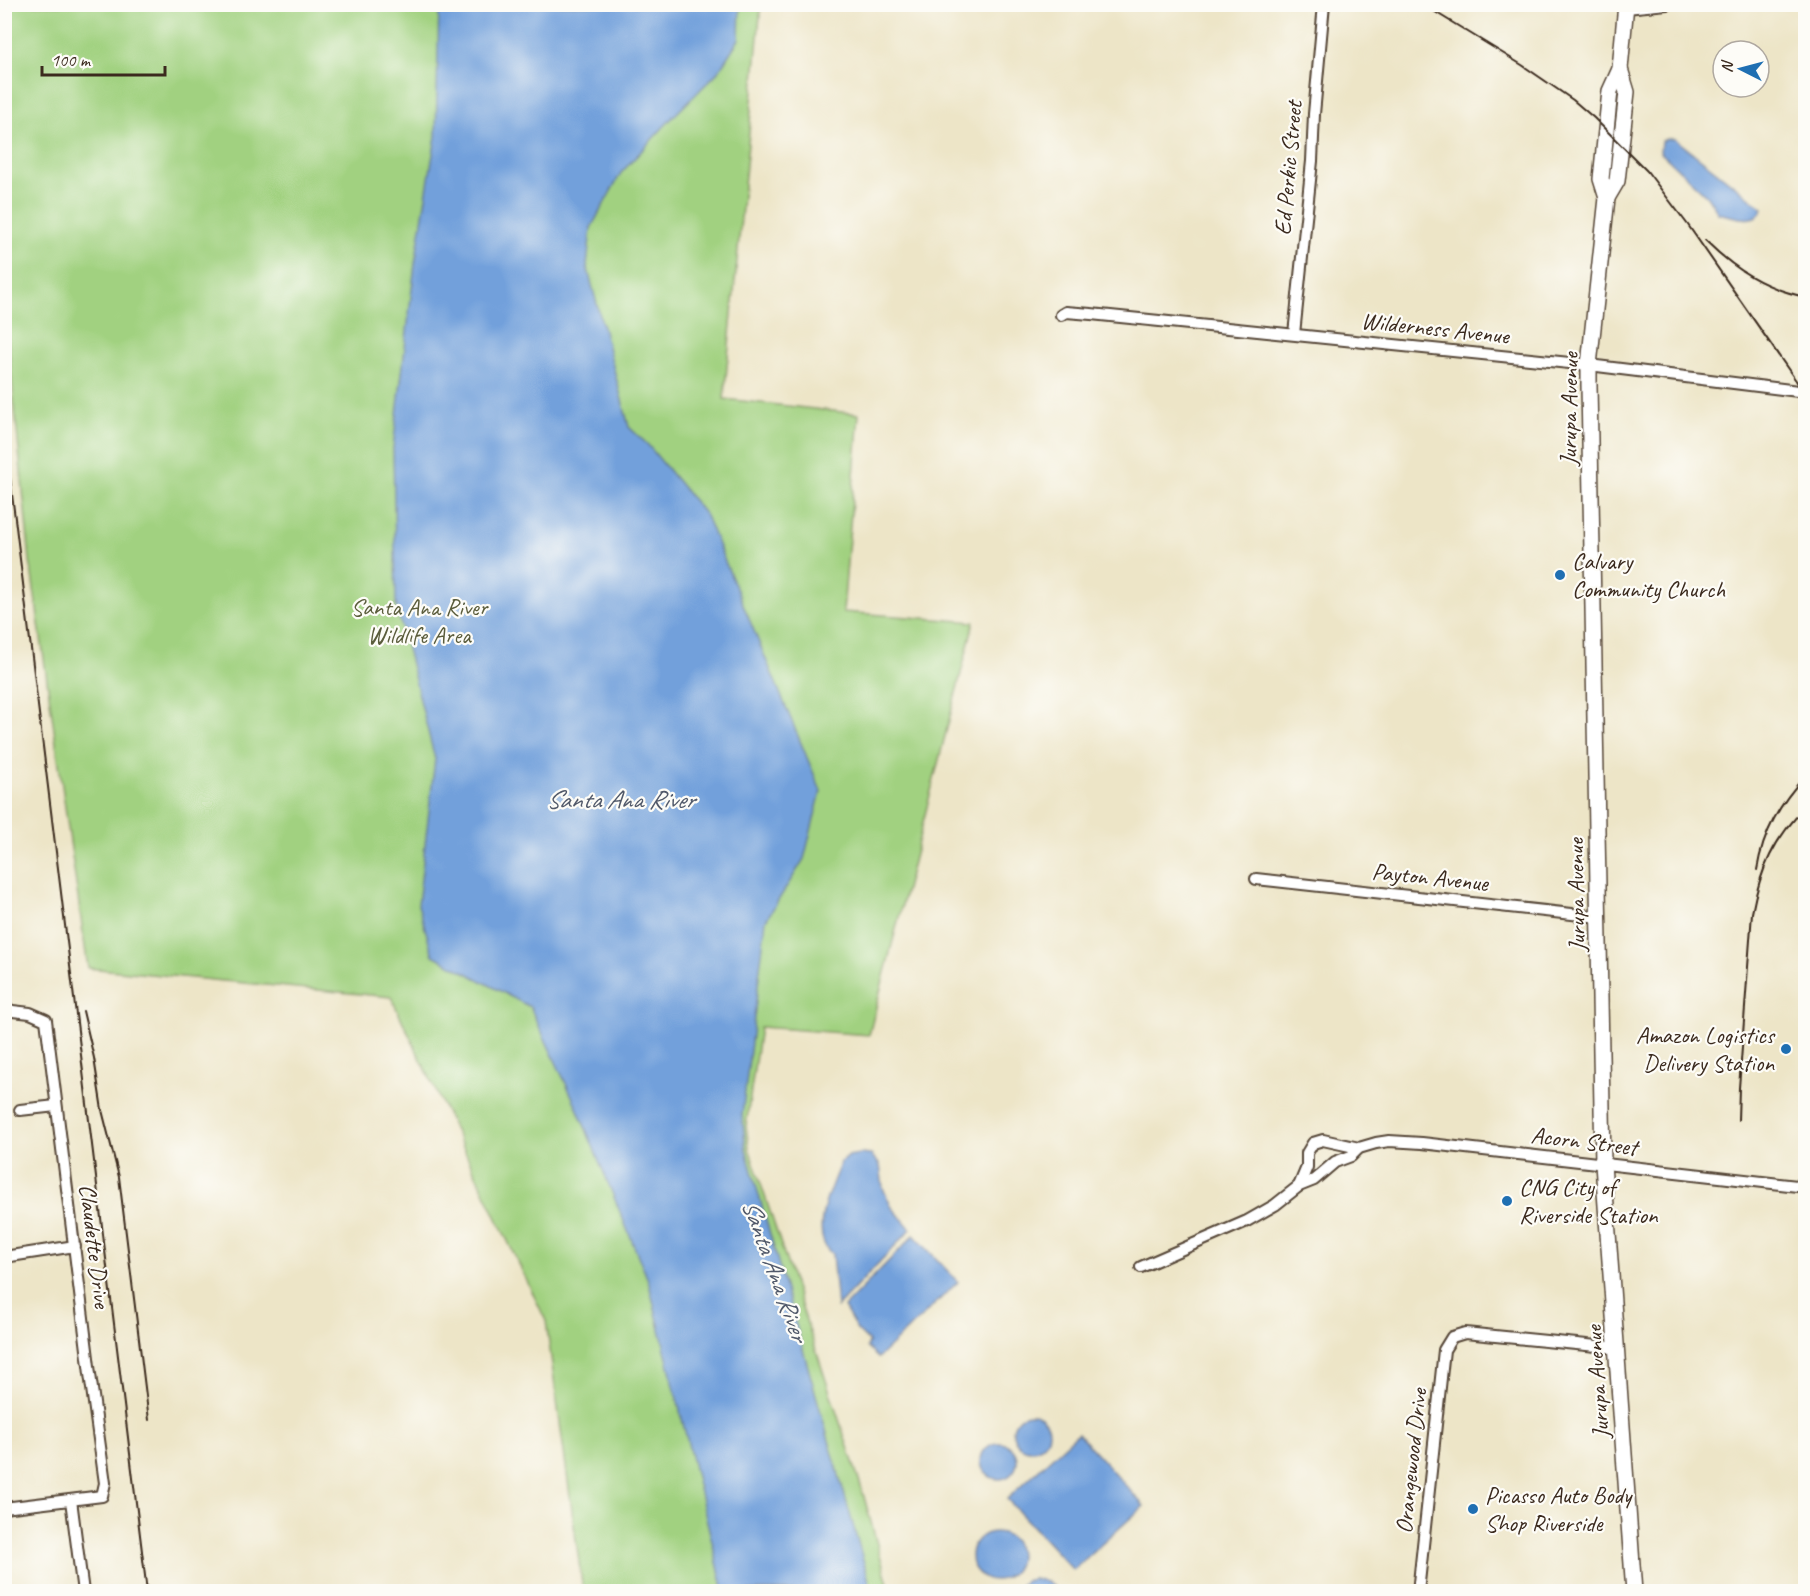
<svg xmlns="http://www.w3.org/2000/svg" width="1810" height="1596" font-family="Caveat,sans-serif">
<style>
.green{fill:#a1d180;stroke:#6e7e4f;stroke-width:1.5}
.water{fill:#72a0db;stroke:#56657c;stroke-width:1.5}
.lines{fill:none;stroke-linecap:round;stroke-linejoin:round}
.minor-casing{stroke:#564637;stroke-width:14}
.primary-casing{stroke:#564637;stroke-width:18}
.minor{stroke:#fff;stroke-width:10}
.primary{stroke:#fff;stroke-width:15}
.rail{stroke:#3b2a1e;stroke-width:2}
.poi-dot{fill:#1f6fb2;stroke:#fdfcf7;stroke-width:2}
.labels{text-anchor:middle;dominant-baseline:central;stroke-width:4.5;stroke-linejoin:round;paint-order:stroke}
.street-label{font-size:24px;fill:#3b2a1e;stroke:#fdfcf7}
.poi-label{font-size:24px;fill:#3b2a1e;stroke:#fdfcf7;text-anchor:start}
.park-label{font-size:24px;fill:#5a5c3b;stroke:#fdfcf7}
.water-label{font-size:26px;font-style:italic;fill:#51596a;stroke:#fdfcf7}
</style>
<rect width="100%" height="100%" fill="#fdfcf7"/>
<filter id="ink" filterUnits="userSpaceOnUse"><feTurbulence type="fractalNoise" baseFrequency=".0167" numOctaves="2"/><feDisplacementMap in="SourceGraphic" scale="12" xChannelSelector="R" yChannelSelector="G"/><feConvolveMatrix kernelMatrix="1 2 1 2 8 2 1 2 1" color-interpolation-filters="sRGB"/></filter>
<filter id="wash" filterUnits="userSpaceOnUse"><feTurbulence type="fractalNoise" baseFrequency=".008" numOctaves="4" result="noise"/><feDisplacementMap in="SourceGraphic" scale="24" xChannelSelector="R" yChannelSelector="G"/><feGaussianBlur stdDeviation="1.35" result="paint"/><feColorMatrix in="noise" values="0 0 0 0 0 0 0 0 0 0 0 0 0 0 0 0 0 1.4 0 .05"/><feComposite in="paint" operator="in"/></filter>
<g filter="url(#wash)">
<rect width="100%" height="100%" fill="#ede5c7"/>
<path class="green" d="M4,5H761L724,399L859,414L843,612L974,622L869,1035L760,1027L746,1126L749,1148L861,1486L890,1591H583L546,1321L391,997L88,968L30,561L5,311Z"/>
<g class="water">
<path d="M439,5H740L739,39L718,72L672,118L621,173L591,228L587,266L629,427L648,445L706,516L821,791L804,859L766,920L742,1116L746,1150L872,1591H724L648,1280L576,1105L530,1007L433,955L418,905L435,759L396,605L393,448L415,264L436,136Z"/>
<path d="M1667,139H1675L1763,208C1757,226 1733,216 1718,213L1707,196L1660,152L1661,141Z"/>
<path d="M860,1154L871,1155L880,1165L883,1188L891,1206L911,1229L837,1307L832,1254C807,1234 832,1185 841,1162L848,1156Z"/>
<path d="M914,1235L958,1282L878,1358L867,1347L869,1342L857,1330L844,1307Z"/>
<circle cx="1031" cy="1432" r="18"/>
<path d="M1078,1433L1144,1506L1073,1570L1007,1499Z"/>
<circle cx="999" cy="1461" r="18"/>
<circle cx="995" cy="1556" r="24"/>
<path d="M1033,1579C1043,1579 1051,1582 1056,1591H1015L1025,1581Z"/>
</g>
</g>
<g filter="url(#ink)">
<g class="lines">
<g class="minor-casing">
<g id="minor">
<path d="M1626,8L1667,4"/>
<path d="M1061,315L1066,312L1091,314L1589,365L1806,392"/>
<path d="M1294,334L1312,161L1314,114L1324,4"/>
<path d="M1256,879L1599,917"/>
<path d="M4,1010L30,1013L46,1020L90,1374L105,1483L102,1496L4,1508"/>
<path d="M20,1110L56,1106"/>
<path d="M1299,1186L1307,1167V1153L1313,1143L1323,1140L1359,1148"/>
<path d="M4,1257L75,1246"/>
<path d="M1141,1267L1247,1221L1275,1205L1299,1186L1314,1180L1335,1162L1351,1156L1359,1148L1376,1143L1389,1141L1422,1143L1806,1187"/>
<path d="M71,1500L83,1592"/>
<path d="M1418,1592L1444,1350L1452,1337L1465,1333L1617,1348"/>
</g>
</g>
<g class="primary-casing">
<g id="primary">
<path d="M1626,4L1620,69L1610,91L1601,179L1607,198L1589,365V385L1603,1164L1634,1592"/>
<path d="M1607,198L1617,181L1627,92L1620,69"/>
</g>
</g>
<use href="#minor" class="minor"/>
<use href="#primary" class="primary"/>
<g class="rail">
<path d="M1422,4L1522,65L1573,100L1594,118L1647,171L1688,225L1806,395"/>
<path d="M1705,240C1734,269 1765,289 1806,297"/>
<path d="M4,429L147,1592"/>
<path d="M1757,870C1763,832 1780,803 1806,775"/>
<path d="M83,1011L94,1058L102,1110L119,1177L149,1420"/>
<path d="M1738,1120L1739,1088L1752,913C1760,870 1774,838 1806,807"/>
</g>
</g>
</g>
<g class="poi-dot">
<circle cx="1560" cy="575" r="6"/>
<circle cx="1786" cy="1049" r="6"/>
<circle cx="1507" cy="1201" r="6"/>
<circle cx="1473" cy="1509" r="6"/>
</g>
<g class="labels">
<g class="street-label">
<text transform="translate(1288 168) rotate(-85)">Ed Perkic Street</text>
<text transform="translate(1435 328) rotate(6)">Wilderness Avenue</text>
<text transform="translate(1569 409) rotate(-89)">Jurupa Avenue</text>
<text transform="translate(1430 877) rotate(6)">Payton Avenue</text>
<text transform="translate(1576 895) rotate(-91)">Jurupa Avenue</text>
<text transform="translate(1584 1141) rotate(7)">Acorn Street</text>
<text transform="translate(95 1246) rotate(83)">Claudette Drive</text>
<text transform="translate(1597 1382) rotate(-94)">Jurupa Avenue</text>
<text transform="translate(1411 1461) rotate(-84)">Orangewood Drive</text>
</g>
<g class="poi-label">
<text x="1572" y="561">Calvary<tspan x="1572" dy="28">Community Church</tspan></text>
<text x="1774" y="1035" text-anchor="end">Amazon Logistics<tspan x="1774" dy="28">Delivery Station</tspan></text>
<text x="1519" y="1187">CNG City of<tspan x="1519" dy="28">Riverside Station</tspan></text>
<text x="1485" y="1495">Picasso Auto Body<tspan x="1485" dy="28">Shop Riverside</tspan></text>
</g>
<g class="park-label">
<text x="419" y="607">Santa Ana River<tspan x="419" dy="28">Wildlife Area</tspan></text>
</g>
<g class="water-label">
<text x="620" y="799">Santa Ana River</text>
<text transform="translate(775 1270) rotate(70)">Santa Ana River</text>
</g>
</g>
<rect width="1810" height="1596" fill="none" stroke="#fdfcf7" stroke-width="24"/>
<g transform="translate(1741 69) rotate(276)"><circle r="28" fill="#fdfcf7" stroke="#afa8a0" stroke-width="1.5"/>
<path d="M0-4.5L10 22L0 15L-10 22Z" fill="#1f6fb2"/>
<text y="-9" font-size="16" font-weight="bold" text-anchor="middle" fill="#3b2a1e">N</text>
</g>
<path d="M42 66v9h123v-9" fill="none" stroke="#3b2a1e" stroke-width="3"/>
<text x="51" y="66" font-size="18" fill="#3b2a1e" stroke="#fdfcf7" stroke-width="4.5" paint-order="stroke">100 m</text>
</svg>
